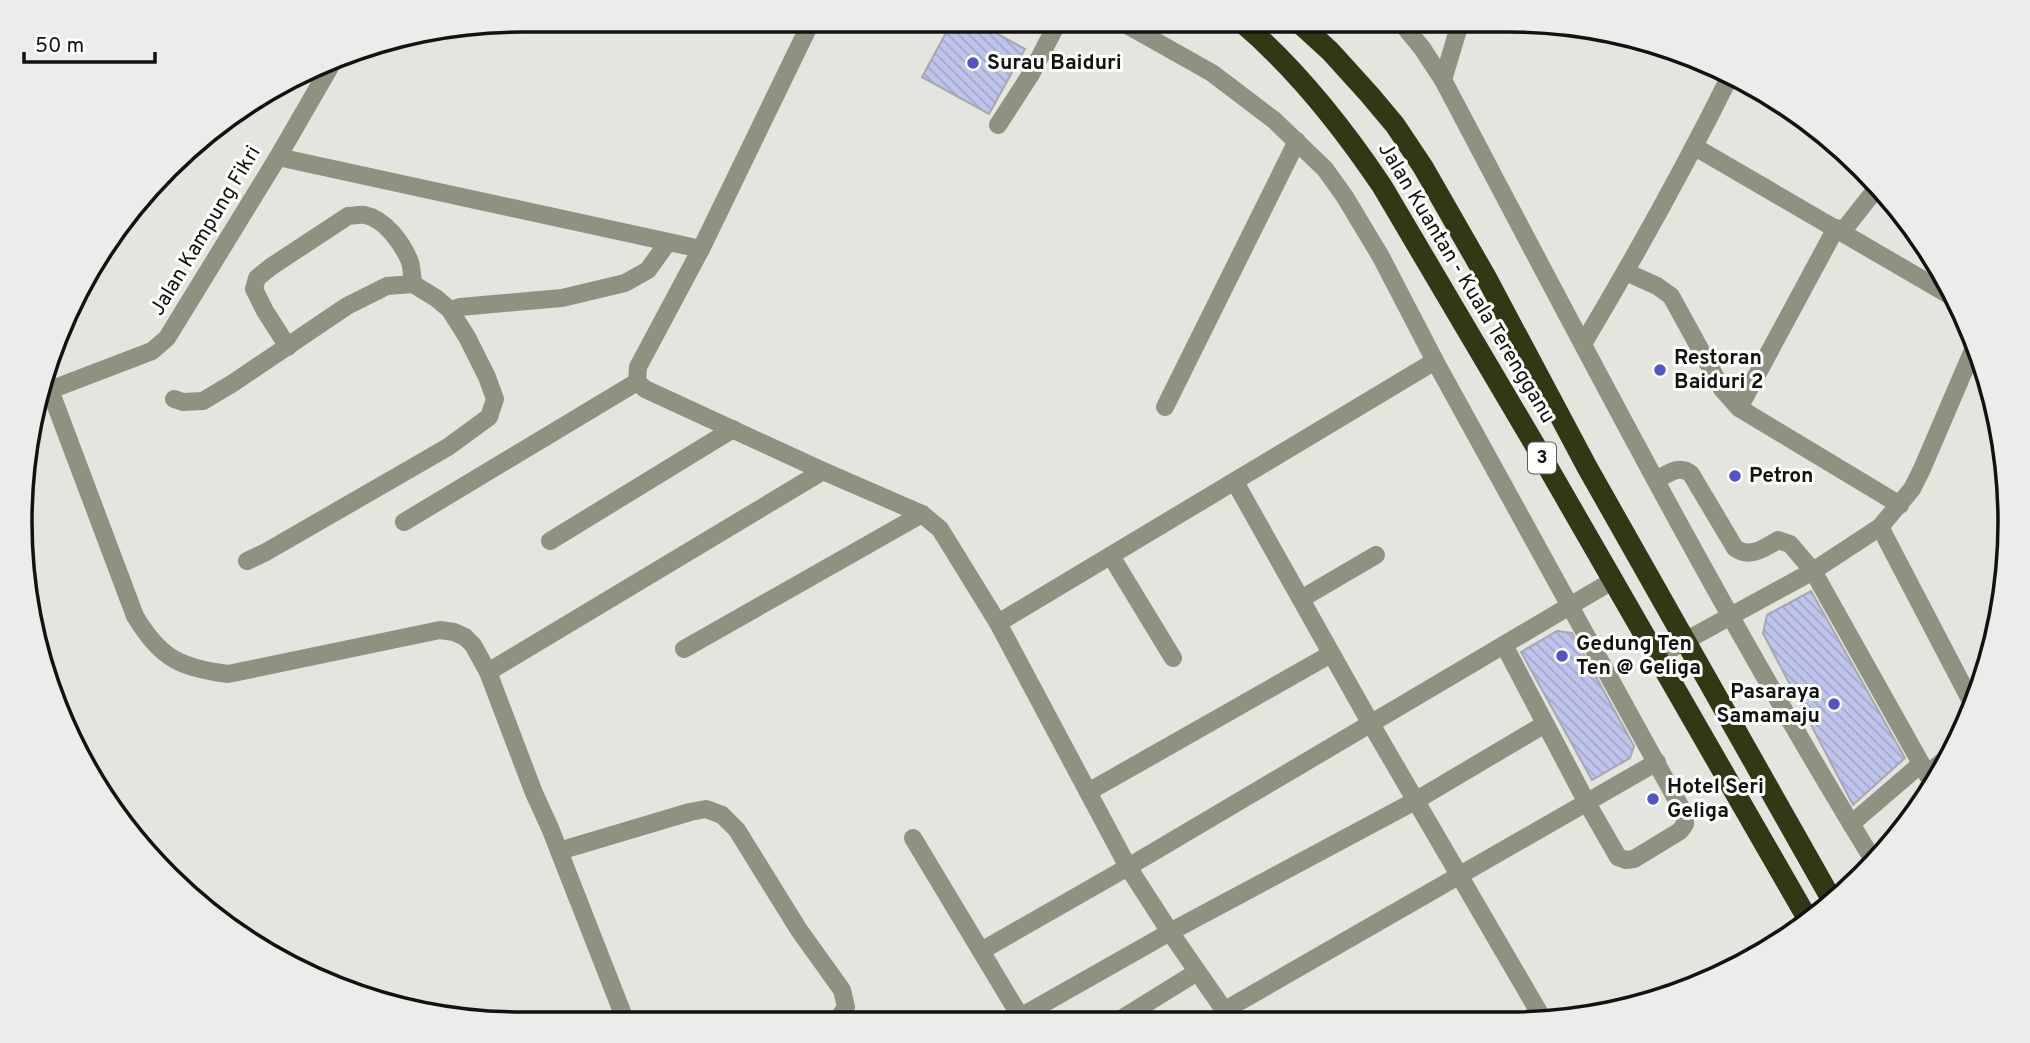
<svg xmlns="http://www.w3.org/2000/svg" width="2030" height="1043" font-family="Overpass,sans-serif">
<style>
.building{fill:url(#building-back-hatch);stroke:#a7a8ae;stroke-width:2}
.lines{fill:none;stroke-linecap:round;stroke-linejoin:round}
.minor{stroke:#8f9281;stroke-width:18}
.highway{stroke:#333814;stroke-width:21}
.poi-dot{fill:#5353ca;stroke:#fffffe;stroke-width:2.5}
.labels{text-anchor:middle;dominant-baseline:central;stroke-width:6;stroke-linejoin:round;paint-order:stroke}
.shield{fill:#fffffe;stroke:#595957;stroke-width:2}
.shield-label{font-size:19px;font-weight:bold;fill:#121210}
.poi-label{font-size:21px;font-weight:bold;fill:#121210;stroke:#fffffe;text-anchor:start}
.street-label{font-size:21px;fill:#121210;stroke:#fffffe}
.rim{fill:none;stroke:#121210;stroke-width:3.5}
</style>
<defs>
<pattern id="building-back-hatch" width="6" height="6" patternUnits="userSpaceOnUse" patternTransform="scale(1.75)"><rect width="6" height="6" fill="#bec4eb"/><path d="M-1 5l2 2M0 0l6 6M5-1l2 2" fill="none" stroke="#a2a7c8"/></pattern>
</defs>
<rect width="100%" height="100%" fill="#e4e5df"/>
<g class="building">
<path d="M953,20H972L1025,49L989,114L922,77Z"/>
<path d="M1811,591L1905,758L1853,805L1763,633L1767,615Z"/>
<path d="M1557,631L1572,633L1634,746L1630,758L1592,780L1521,652Z"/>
</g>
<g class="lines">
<g class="minor">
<path d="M812,20L701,249L638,367L637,382L645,389L823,471L922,514L940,529L998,623L1128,867L1170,932L1231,1020"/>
<path d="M1118,20L1212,73L1274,120L1325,169L1345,197L1381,257L1435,361L1685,815V824L1680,831L1634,859L1626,860L1618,857L1587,803L1504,645"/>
<path d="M1399,20L1422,48L1443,80C1582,343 1719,609 1875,863"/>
<path d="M1443,80L1461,20"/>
<path d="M998,125L1031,74L1059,20"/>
<path d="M1695,147L1956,299"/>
<path d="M278,157L701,249"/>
<path d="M1842,232L1880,184"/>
<path d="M1626,272L1657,286L1671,296L1722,389L1739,408L1900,505"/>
<path d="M450,310L460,307L562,298L625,283L648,270L668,242"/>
<path d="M1583,344C1636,255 1686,165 1732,72"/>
<path d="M288,347L265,311L254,289L257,278L272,266L348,216C353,216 360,214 365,215C385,219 403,244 410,262C412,269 412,277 413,284"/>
<path d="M50,390L135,616C160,658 180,668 228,674L440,630L454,632L465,637L473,645L488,672L534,793L550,828L626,1022"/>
<path d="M36,393L50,390L152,351L167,338L278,157L334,60"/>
<path d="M174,399L183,402L203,401L233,383L347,306L387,286L413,284L436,298L450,310L467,337L487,377L495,399L489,417L448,447L266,552L247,561"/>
<path d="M1165,407L1297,141"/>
<path d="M1739,408L1836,228"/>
<path d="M1656,480C1668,474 1679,464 1691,474L1735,548C1750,559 1764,548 1778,540L1790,544L1813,571L1932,783"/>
<path d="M1235,482L1371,724L1543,1019"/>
<path d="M404,522L637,382"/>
<path d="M1880,527L1973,705"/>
<path d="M550,541L733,429"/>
<path d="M1111,556L1173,658"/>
<path d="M1301,599L1376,555"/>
<path d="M998,623L1435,361"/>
<path d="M684,649L922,514"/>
<path d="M1656,657L1813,571L1880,527L1912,489L1922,469L1976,343"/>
<path d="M488,672L823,471"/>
<path d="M1927,774L1953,753"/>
<path d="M1088,792L1331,654"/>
<path d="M1851,824L1921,764"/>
<path d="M913,838L1023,1021"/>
<path d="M559,851L690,812L706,809L722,815L737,830L799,930L842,990L846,1007L836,1022"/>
<path d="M981,951L1128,867L1612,581"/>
<path d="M1225,1010L1657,762"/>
<path d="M1020,1017L1170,932L1415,801L1545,724"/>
<path d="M1118,1021L1197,972"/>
</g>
<g class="highway">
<path d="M1239,20C1295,67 1341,125 1382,186L1542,457L1810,923"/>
<path d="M1296,20L1330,51L1369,94L1395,125L1423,167L1486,277L1587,467L1833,902"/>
</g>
</g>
<g class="poi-dot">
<circle cx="973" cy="63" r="7"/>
<circle cx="1660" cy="370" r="7"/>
<circle cx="1735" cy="476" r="7"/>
<circle cx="1562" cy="656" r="7"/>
<circle cx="1834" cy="704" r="7"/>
<circle cx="1653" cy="799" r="7"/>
</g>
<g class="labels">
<rect class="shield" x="1528" y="442.5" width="28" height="31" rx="5"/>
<g class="shield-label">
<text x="1542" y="458">3</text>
</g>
<g class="poi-label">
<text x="987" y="63">Surau Baiduri</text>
<text x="1674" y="358">Restoran<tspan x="1674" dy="24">Baiduri 2</tspan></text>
<text x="1749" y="476">Petron</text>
<text x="1576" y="644">Gedung Ten<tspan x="1576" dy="24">Ten @ Geliga</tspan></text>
<text x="1820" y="692" text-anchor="end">Pasaraya<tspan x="1820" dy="24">Samamaju</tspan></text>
<text x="1667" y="787">Hotel Seri<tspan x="1667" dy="24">Geliga</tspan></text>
</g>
<g class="street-label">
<text transform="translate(206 231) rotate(-59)">Jalan Kampung Fikri</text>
<text transform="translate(1466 283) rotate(59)">Jalan Kuantan - Kuala Terengganu</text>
</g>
</g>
<path d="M0 0H2030V1043H0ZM522 32H1508A490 490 0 0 1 1998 522V522A490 490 0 0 1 1508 1012H522A490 490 0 0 1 32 522V522A490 490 0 0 1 522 32Z" fill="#ececeb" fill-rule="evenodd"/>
<path class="rim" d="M522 32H1508A490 490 0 0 1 1998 522V522A490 490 0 0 1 1508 1012H522A490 490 0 0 1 32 522V522A490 490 0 0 1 522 32Z"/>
<path d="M24 52v10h131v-10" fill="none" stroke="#121210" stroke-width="3.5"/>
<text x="35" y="52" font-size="21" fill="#121210" stroke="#fffffe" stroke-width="5" paint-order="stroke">50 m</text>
</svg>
